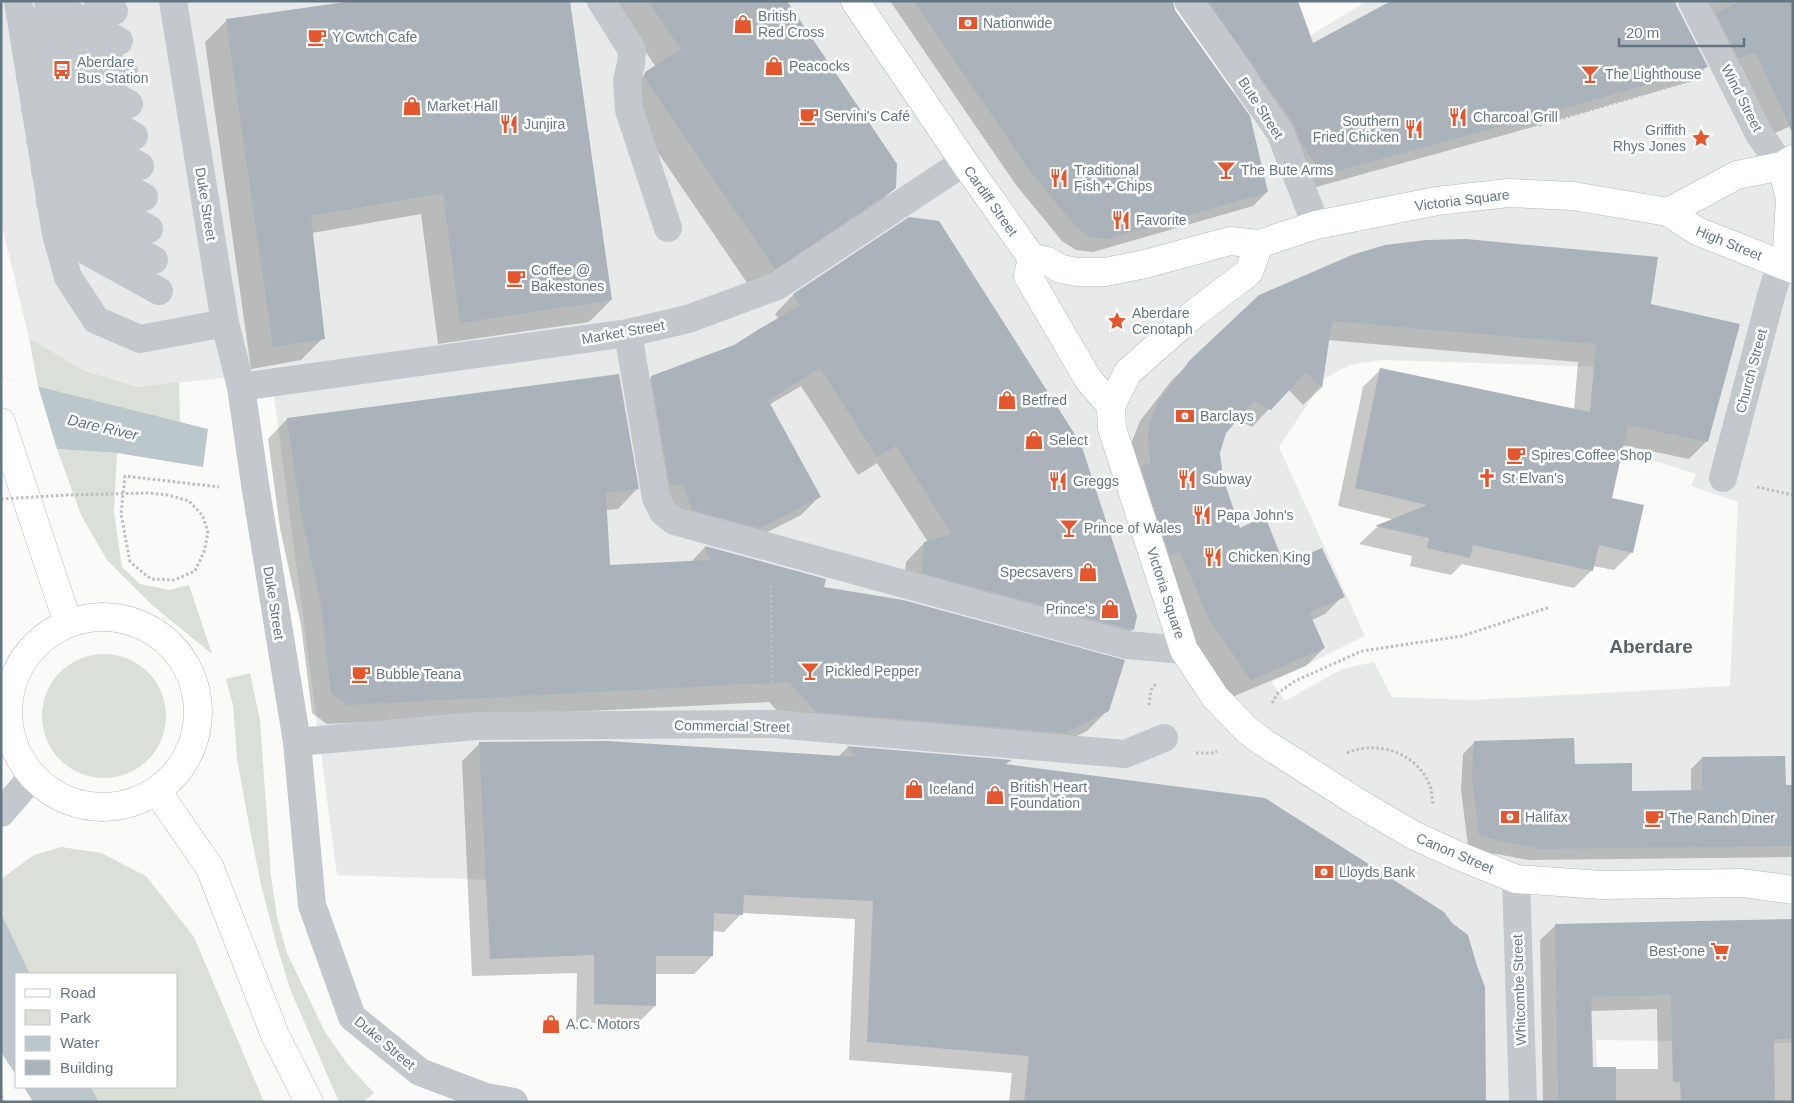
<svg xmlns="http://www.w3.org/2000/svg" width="1794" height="1103" font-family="Arial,sans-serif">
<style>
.built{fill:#e8e9e9;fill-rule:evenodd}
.green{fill:#dadfd7}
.water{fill:#bbc7cb}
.pier{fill:#fafaf8}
.shadow{fill:#0003;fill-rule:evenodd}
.building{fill:#aab3b9}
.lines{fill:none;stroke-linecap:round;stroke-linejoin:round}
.major-casing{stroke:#b5babe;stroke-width:29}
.path{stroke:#bbbfc2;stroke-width:3;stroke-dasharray:2.5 2.5;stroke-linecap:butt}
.minor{stroke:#c3c8cc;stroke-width:28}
.major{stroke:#fff;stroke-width:28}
.path-bridge{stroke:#bbbfc2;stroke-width:3;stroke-dasharray:2.5 2.5;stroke-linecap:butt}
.labels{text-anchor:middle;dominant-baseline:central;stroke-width:5;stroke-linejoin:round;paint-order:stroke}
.poi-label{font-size:14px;fill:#657683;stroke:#fff;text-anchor:start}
.street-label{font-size:14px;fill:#657683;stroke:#fff}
.water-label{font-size:15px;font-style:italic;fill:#60757c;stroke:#fff}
.district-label{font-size:19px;font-weight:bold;fill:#57646e;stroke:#fff}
</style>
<rect width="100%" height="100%" fill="#fafaf8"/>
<path class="built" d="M1,1H1155L1223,98L1311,35L1367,1H1731L1734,4L1793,1V1043L1596,1040L1599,1102H1361L1135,900L337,875L271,373L138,387L85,371L29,338L1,222ZM1382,360L1637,368L1618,449L1696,474L1691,486L1738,502L1730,686L1473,700L1392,697L1374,662L1342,669L1285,701L1272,682L1365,636L1279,447L1325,378L1350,365Z"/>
<g class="green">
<path d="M29,338L85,371L138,387L179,382L180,423L38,386Z"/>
<path d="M57,449L117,453L114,512L122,567L140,584L169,590L189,585L212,654L152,605L107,560L81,515Z"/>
<circle cx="104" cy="716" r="62"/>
<path d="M250,673L260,720L271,876L277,917L287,953L325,1032L349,1066L374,1093L363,1102H339L290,989L277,946L262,889L250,830L237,759L233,705L226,679Z"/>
<path d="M61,847L101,853L146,876L194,937L264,1102H99L91,1087H176V974H30L1,913V879L34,855Z"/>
</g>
<g class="water">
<path d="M1,377L208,429L203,467L117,453L57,449Z"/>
<path d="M1,913L30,974H16V1075L1,1052Z"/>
<path d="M24,1087H91L99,1102H33Z"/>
</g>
<path class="pier" d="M1,377L38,386L57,449L1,437Z"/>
<g class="shadow">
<path d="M611,1H785L895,188L872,210L752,290L622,100L623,96L646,73L656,67Z"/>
<path d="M890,1H1171L1174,10L1267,192L1253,206L1093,252L1076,250L1062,241L1016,185Z"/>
<path d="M1181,1H1286L1313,44L1394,1H1675L1677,8L1706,67L1692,81L1515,132L1309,189Z"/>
<path d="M1685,1H1793V125L1773,134L1741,66L1724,71Z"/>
<path d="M227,20L611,300L589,322L438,344L421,214L312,233L323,338L301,360L251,369L205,42Z"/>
<path d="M909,219L1133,629L1115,648L904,591L906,562L924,543L928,542L877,463L858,475L801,386L769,405L820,496L801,515L740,546L674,528L633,396L652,377L735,346L779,319L775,314L793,295Z"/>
<path d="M1260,296L1649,305L1707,441L1689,459L1622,445L1611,499L1632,552L1614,570L1593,566L1592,570L1574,588L1462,564L1451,575L1410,566L1412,556L1359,544L1376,528L1395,520L1338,506L1363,387L1381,369L1574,410L1578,362L1328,340L1321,388L1303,405L1288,389L1252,427L1237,419L1225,432L1219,453L1222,478L1240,529L1283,565L1343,596L1325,614L1312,620L1324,648L1306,666L1232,697L1193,639L1130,456L1132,441L1140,421L1172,380Z"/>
<path d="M287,419L637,489L618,509L606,510L609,566L690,563L705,547L824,580L823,588L1108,710L1087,731L1044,752L796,731L769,702L327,724L312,713L301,625L280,528L268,439Z"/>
<path d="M1475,742L1574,765L1631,792L1691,791V769L1702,758L1784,786H1793V857L1529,860L1485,852L1468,846L1461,790L1463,754Z"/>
<path d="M480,743L838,757L848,747L1009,761L1005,765L1485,1102H1009L1012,1073L849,1060L855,919L742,913L724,932L712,931V956L694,974H655V1006L637,1024L576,1022L577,973L472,976L462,761Z"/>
<path d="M1793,921V1102H1543L1540,940L1555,926ZM1657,1009L1658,1069H1591L1590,1011Z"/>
</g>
<g class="building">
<path d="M353,1H570L612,300L460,323L443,193L311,216L325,339L273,347L226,19Z"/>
<path d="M648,1H787L897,164L896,188L775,269L644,77L645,72L681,49Z"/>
<path d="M914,1H1173L1175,10L1250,116L1268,192L1108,239L1090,237L1076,227L1030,171Z"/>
<path d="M1207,1H1298L1313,43L1391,1H1674L1708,67L1530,118L1323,175L1301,143L1293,123Z"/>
<path d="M1739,1H1793V134L1756,53L1738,58L1716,13Z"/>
<path d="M909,217L939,221L1081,444L1137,616L1134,630L922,573L924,542L952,534L896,446L877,457L820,368L768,400L821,497L759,528L692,510L683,484L670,486L651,376L734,345L761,328L800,305L793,294Z"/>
<path d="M1466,239L1658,257L1651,304L1740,324L1708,442L1628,425L1612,498L1644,505L1633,553L1599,545L1593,571L1473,545L1470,558L1427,548L1429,538L1375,526L1427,505L1355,488L1380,368L1590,412L1596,344L1332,321L1322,388L1306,372L1271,410L1254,401L1226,433L1220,453L1223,478L1240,528L1265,516L1284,564L1322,548L1345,597L1309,612L1325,648L1251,680L1210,621L1180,552L1170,556L1141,466L1150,464L1148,437L1150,422L1158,402L1190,360L1259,295L1352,255L1385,245L1426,240Z"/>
<path d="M619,374L639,489L606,493L610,565L710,560L705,546L826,579L824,587L903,600L1125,660L1109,711L1065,733L816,712L789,682L347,705L331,693L321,605L300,508L287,418Z"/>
<path d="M1574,738L1575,764L1632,763V791L1702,790V757L1785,756L1786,785H1793V846L1541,849L1497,840L1479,835L1472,778L1474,741Z"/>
<path d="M607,741L857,757L847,746L1012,760L1005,764L1265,798L1444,912L1452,923L1468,935L1477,966L1485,987L1486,1102H1024L1029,1056L867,1042L873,901L744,895L743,915L714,913L713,956H656V1006L594,1004V955L490,959L479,742Z"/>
<path d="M1793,919V1039H1774L1775,1102H1681L1680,1082H1673L1671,995L1591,997L1593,1067H1616V1102H1558L1555,924Z"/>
</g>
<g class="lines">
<g class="major-casing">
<g id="major">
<path d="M855,1L964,162L1032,258L1028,276L1088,379L1111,406"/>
<path d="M1668,212L1737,175L1782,166L1793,159"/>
<path d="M1259,244L1249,272L1195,313L1128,372L1111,406L1112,428L1184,650L1215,697L1247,730L1263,742L1357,802L1413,835L1459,856L1516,879L1602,885L1742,883L1793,890"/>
<path d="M1032,258L1047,261L1061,269L1077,272H1105L1145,264L1230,241L1259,244L1316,225L1437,201L1508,193L1573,196L1668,212L1697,231L1793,269"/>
<path d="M1781,264L1787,250L1790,199L1782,166"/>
<path d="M1,422L68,623"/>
<circle cx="103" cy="712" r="95"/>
<path d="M157,791L210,868L275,1035L309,1102"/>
</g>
</g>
<g class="path">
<path d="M1539,125L1692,80"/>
<path d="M1757,487L1793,495"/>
<path d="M130,562L121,514L125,476L219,487"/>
<path d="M771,585L772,689"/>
<path d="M1272,703L1278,693L1295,681L1362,651L1462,636L1550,607"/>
<path d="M1149,705L1151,690L1156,683"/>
<path d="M1196,753H1212L1217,751"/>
<path d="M1347,753C1379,739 1420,754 1431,789C1432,794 1432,799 1433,804"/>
<path d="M1,1096L4,1102"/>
</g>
<g class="minor">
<path d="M18,1L56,234L68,277L96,320L140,339L225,323"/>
<path d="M48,1L119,41"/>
<path d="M98,1L114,11"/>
<path d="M173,1L225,323L241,387L255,484L297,742L312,905L352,1017L420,1072L486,1097L514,1102"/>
<path d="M601,1L632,50L631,64L627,81L629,110L668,228"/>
<path d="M1188,1L1280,132L1316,225"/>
<path d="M1692,1L1759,134L1782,166"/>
<path d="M20,15L124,72"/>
<path d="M25,46L129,104"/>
<path d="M30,77L134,136"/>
<path d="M35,108L140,166"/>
<path d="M40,140L144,197"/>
<path d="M45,171L149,229"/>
<path d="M50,202L154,260"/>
<path d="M56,234L159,291"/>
<path d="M628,333L656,498L663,512L674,521L1127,645L1184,650"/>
<path d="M241,387L628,333L688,319L777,286L964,162"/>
<path d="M1723,478L1771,296L1781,264"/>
<path d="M1,700H8"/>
<path d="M297,742L476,726L773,724L1125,754L1164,738"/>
<path d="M1,813L33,776"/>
<path d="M1516,879L1523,1102"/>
</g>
<use href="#major" class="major"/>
<path class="path-bridge" d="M1,499L66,495L148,493L168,495L189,501L203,516L208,533L204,552L195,571L174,580L151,579L130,562"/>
</g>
<defs>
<g id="bank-bare" transform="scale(1.5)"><path d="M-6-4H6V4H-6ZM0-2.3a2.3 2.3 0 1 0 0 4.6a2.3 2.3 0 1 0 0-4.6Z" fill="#e4572e" stroke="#fff" stroke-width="2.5" paint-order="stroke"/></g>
<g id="shop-bare" transform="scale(1.5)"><path d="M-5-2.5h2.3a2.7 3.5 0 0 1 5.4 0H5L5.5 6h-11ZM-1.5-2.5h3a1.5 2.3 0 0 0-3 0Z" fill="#e4572e" stroke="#fff" stroke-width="2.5" paint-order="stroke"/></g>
<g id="cafe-bare" transform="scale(1.5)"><path d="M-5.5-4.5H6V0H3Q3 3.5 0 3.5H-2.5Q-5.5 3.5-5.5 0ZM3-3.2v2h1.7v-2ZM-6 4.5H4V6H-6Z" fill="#e4572e" stroke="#fff" stroke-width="2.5" paint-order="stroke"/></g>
<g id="bus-bare" transform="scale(1.5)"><path d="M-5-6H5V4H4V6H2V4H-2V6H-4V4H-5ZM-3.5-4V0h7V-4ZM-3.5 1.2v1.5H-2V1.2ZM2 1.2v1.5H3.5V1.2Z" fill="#e4572e" stroke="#fff" stroke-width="2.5" paint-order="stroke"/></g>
<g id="bar-bare" transform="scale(1.5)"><path d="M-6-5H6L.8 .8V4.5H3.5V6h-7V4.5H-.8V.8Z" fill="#e4572e" stroke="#fff" stroke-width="2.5" paint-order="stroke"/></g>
<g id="restaurant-bare" transform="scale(1.5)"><path d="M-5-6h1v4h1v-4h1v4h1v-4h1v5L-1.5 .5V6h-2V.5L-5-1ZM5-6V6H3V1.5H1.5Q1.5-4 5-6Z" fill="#e4572e" stroke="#fff" stroke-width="2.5" paint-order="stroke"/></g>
<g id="sight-bare" transform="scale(1.5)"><path d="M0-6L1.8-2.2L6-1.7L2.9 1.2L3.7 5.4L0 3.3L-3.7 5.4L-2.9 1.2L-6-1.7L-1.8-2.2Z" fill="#e4572e" stroke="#fff" stroke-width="2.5" paint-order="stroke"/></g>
<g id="church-bare" transform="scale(1.5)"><path d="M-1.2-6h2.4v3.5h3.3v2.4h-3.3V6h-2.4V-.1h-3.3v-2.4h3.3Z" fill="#e4572e" stroke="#fff" stroke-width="2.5" paint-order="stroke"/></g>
<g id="supermarket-bare" transform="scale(1.5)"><path d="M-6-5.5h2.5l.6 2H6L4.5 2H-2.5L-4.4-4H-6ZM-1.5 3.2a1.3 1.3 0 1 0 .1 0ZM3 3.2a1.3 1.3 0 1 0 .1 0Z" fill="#e4572e" stroke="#fff" stroke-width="2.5" paint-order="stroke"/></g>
</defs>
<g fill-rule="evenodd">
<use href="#bank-bare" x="968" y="23"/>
<use href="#shop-bare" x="743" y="24"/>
<use href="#cafe-bare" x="317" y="37"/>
<use href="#shop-bare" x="774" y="66"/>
<use href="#bus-bare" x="62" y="70"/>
<use href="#bar-bare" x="1590" y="74"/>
<use href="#shop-bare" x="412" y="106"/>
<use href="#cafe-bare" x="809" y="116"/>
<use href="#restaurant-bare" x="1458" y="117"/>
<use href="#restaurant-bare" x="509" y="124"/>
<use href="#restaurant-bare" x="1414" y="129"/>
<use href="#sight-bare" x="1701" y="138"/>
<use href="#bar-bare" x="1226" y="170"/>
<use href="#restaurant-bare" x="1059" y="178"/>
<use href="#restaurant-bare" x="1121" y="220"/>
<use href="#cafe-bare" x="516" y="278"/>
<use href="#sight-bare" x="1117" y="321"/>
<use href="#shop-bare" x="1007" y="400"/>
<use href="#bank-bare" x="1185" y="416"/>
<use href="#shop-bare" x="1034" y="440"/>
<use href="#cafe-bare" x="1516" y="455"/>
<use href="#church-bare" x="1487" y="478"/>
<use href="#restaurant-bare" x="1187" y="479"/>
<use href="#restaurant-bare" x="1058" y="481"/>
<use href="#restaurant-bare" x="1202" y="515"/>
<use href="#bar-bare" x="1069" y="528"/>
<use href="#restaurant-bare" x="1213" y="557"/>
<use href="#shop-bare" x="1088" y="572"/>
<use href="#shop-bare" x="1110" y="609"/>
<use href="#bar-bare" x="810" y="671"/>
<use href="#cafe-bare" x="361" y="674"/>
<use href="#shop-bare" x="914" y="789"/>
<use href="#shop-bare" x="995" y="795"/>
<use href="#bank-bare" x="1510" y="817"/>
<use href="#cafe-bare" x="1654" y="818"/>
<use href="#bank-bare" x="1324" y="872"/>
<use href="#supermarket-bare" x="1720" y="951"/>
<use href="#shop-bare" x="551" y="1024"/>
</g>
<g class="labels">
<g class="poi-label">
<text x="758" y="16">British<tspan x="758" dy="16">Red Cross</tspan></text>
<text x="983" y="23">Nationwide</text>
<text x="332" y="37">Y Cwtch Cafe</text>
<text x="77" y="62">Aberdare<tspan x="77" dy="16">Bus Station</tspan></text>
<text x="789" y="66">Peacocks</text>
<text x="1605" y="74">The Lighthouse</text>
<text x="427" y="106">Market Hall</text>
<text x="824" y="116">Servini's Café</text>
<text x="1473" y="117">Charcoal Grill</text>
<text x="1399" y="121" text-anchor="end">Southern<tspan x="1399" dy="16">Fried Chicken</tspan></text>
<text x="524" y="124">Junjira</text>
<text x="1686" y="130" text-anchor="end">Griffith<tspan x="1686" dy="16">Rhys Jones</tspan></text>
<text x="1074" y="170">Traditional<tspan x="1074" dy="16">Fish + Chips</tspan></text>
<text x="1241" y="170">The Bute Arms</text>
<text x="1136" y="220">Favorite</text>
<text x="531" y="270">Coffee @<tspan x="531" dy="16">Bakestones</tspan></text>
<text x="1132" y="313">Aberdare<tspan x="1132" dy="16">Cenotaph</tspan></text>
<text x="1022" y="400">Betfred</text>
<text x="1200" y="416">Barclays</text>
<text x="1049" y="440">Select</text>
<text x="1531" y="455">Spires Coffee Shop</text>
<text x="1502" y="478">St Elvan's</text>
<text x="1202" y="479">Subway</text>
<text x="1073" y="481">Greggs</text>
<text x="1217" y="515">Papa John's</text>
<text x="1084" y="528">Prince of Wales</text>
<text x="1228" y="557">Chicken King</text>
<text x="1073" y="572" text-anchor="end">Specsavers</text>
<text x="1095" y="609" text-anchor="end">Prince's</text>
<text x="825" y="671">Pickled Pepper</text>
<text x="376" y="674">Bubble Teana</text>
<text x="1010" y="787">British Heart<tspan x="1010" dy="16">Foundation</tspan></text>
<text x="929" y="789">Iceland</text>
<text x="1525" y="817">Halifax</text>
<text x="1669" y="818">The Ranch Diner</text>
<text x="1339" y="872">Lloyds Bank</text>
<text x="1705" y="951" text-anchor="end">Best-one</text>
<text x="566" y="1024">A.C. Motors</text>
</g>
<g class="street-label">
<text transform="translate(1742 98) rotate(63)">Wind Street</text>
<text transform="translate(1261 108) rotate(57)">Bute Street</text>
<text transform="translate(1462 200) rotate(-7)">Victoria Square</text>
<text transform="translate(991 201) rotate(55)">Cardiff Street</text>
<text transform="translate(206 204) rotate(81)">Duke Street</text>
<text transform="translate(1729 243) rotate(22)">High Street</text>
<text transform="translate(623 332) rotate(-10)">Market Street</text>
<text transform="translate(1751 371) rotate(-75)">Church Street</text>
<text transform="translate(1166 593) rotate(72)">Victoria Square</text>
<text transform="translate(274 603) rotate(81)">Duke Street</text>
<text transform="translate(732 726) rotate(1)">Commercial Street</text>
<text transform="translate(1455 853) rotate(23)">Canon Street</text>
<text transform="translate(1519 990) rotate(-92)">Whitcombe Street</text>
<text transform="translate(385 1043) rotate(40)">Duke Street</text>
</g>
<g class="water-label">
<text transform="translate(103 427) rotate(13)">Dare River</text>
</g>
<g class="district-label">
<text x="1651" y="646">Aberdare</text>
</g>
</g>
<rect width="1794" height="1103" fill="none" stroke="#657683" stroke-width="5"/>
<rect x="15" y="973" width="162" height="115" fill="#ffffff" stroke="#c1c8cd"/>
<rect x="25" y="989" width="25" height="8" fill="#ffffff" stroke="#c1c8cd"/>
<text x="60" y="998" font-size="15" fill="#657683">Road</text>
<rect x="25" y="1010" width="25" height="15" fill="#dadfd7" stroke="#c1c8cd"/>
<text x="60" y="1023" font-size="15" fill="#657683">Park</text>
<rect x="25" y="1036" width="25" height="15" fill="#bbc7cb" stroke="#c1c8cd"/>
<text x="60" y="1048" font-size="15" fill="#657683">Water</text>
<rect x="25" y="1060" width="25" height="15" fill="#aab3b9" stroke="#c1c8cd"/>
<text x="60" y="1073" font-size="15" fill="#657683">Building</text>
<path d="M1619 38v8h125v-8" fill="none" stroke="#657683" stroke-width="2.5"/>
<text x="1626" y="38" font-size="15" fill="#657683" stroke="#ffffff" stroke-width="4" paint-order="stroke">20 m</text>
</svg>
